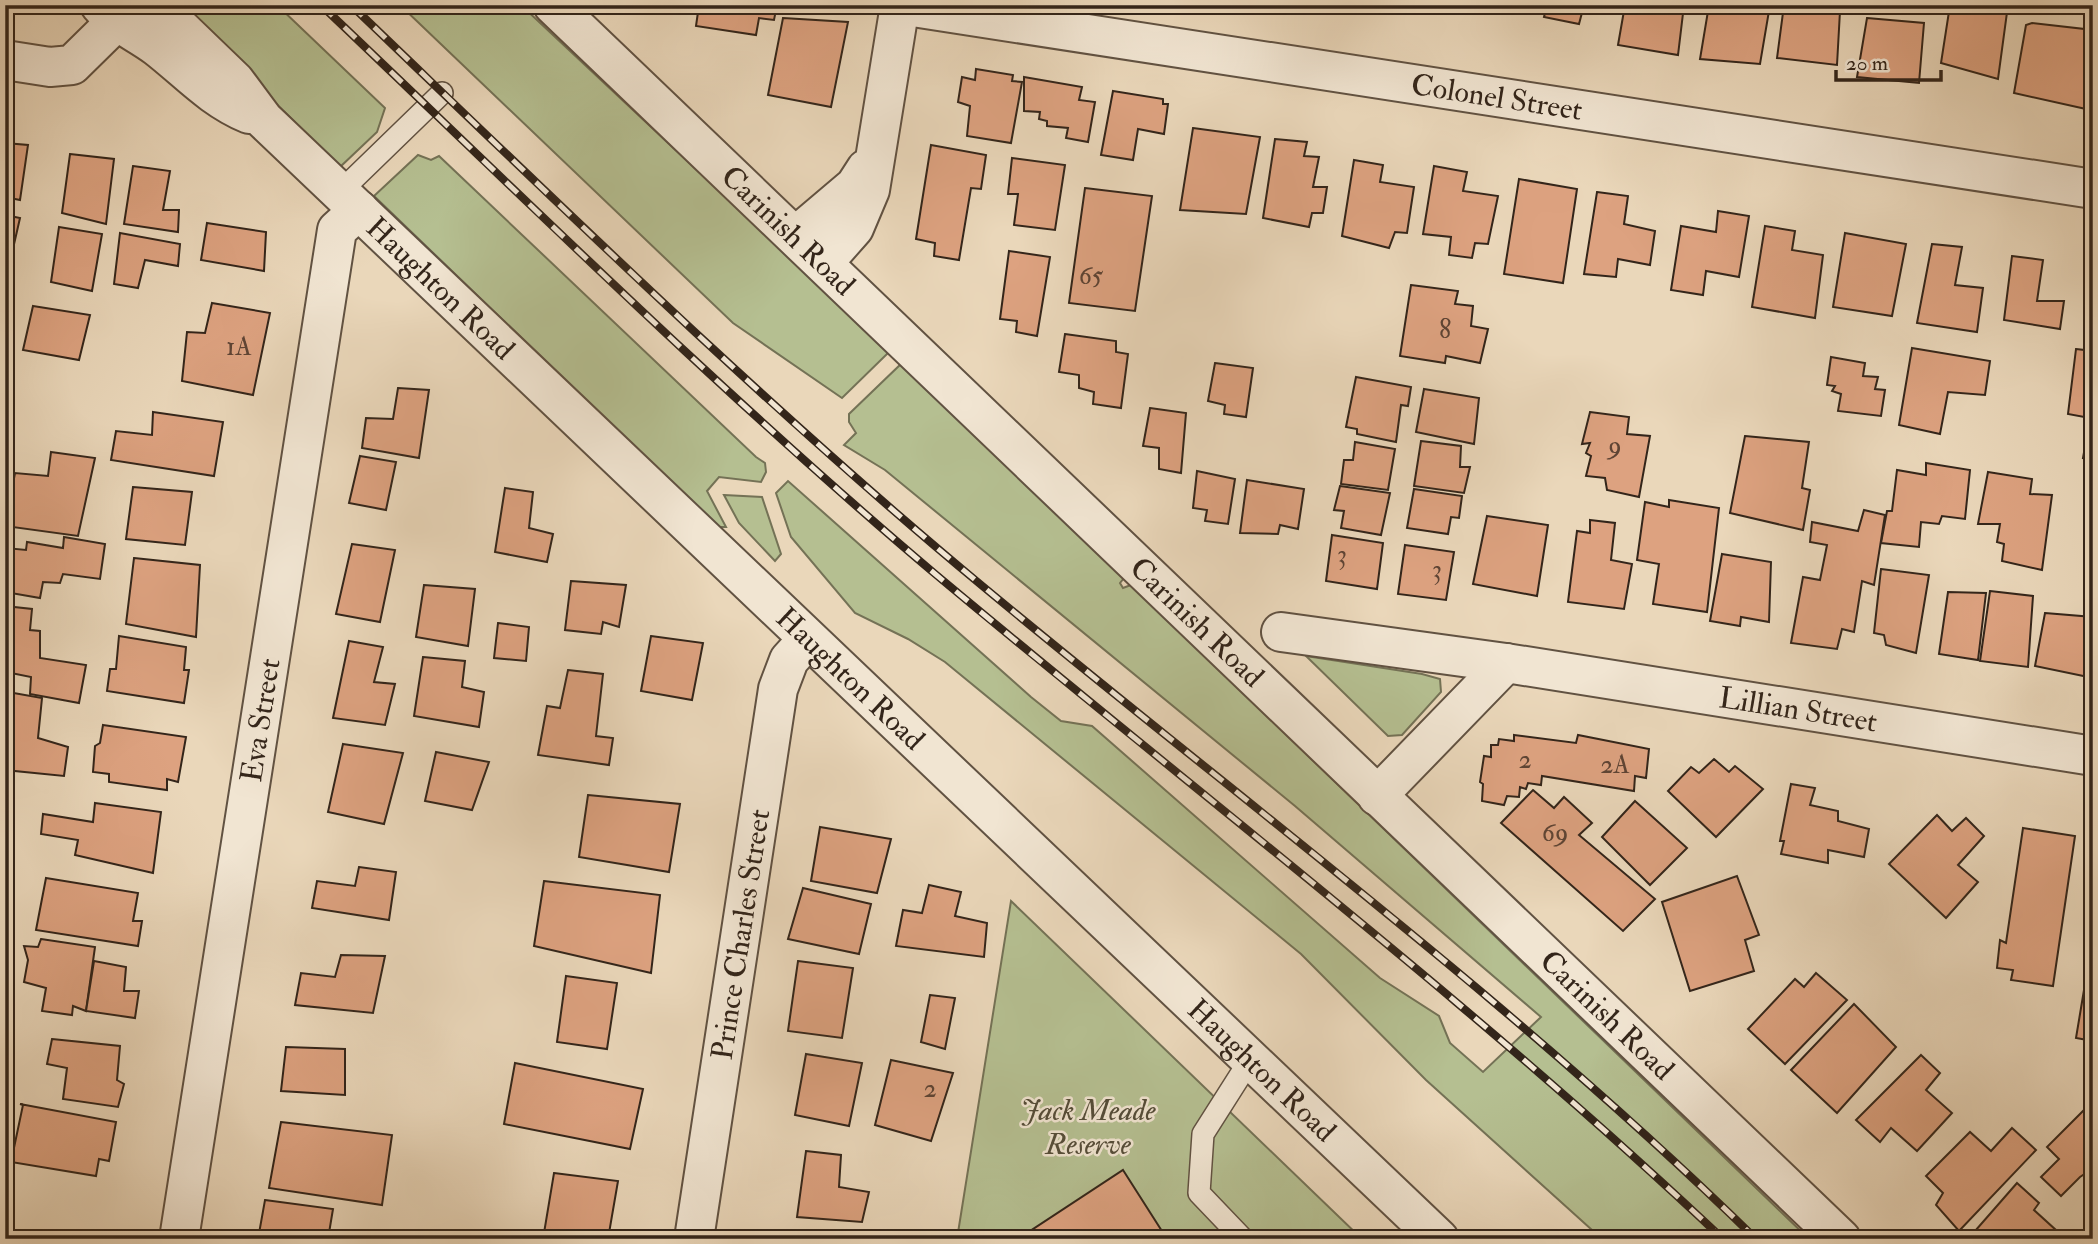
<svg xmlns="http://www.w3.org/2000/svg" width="2098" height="1244" font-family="'IM FELL Double Pica',serif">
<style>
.green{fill:#b5bf91;stroke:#747256;stroke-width:2}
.building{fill:#dda280;stroke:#33251a;stroke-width:2}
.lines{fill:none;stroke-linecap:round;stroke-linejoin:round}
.service-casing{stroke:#615242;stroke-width:24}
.minor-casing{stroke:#615242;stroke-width:42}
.tertiary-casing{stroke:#615242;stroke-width:42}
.service{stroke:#f1e5d2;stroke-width:21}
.minor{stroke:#f1e5d2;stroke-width:38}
.tertiary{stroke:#f1e5d2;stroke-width:38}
.rail-casing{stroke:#33251a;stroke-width:8}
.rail{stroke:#f1e5d2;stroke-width:5;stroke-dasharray:16;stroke-linecap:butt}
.labels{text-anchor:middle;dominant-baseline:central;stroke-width:5;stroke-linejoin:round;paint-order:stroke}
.number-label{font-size:26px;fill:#5e4434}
.street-label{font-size:30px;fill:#33251a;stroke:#f1e5d2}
.park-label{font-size:30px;font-style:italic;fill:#544c38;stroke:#f1e5d2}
</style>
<rect width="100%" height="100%" fill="#ead7ba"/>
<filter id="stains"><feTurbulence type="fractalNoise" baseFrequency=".00286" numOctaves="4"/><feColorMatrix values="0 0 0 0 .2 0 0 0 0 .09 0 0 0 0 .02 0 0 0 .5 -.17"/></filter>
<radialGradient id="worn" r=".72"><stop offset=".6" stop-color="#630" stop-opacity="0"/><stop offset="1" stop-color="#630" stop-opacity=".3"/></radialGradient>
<g class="green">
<path d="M166,5H277L385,108L377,132L340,167L188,16Z"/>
<path d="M400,5H521L888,349L887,354L842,398L733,323Z"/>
<path d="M418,155L431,160L439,156L756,457L765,463L766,472L761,482L719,477L707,491L726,527H718L374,196Z"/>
<path d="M902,363L1124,578L1120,583L1123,588L1131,585L1809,1239H1602L1426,1080L1301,954L945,662L908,639L855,613L791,537L776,493L788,481L1031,697L1061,721L1092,726L1380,978L1439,1016L1450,1043L1483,1072L1541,1017L1295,806L885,470L844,445L856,433L849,422V414Z"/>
<path d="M724,495L762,497L781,554L775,561L739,523Z"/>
<path d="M1306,656L1422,674L1440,679L1441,692L1402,735L1388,736Z"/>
<path d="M1011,901L1362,1239H957Z"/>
</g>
<g class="building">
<path d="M699,5H777L774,20L759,18L756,35L696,26Z"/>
<path d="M1547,5H1584L1579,24L1544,17Z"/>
<path d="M1625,5H1684L1678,55L1618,45Z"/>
<path d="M1709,5H1770L1760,64L1700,59Z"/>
<path d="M1784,5L1840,11L1837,65L1777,58Z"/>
<path d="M1950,5H2008L1998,79L1941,63Z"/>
<path d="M783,18L848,22L831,107L768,95Z"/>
<path d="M1867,18L1924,23L1919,83L1857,77Z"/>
<path d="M2032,23L2093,30V63L2086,109L2014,93L2026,25Z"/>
<path d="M976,69L1013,75L1012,81L1022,82L1011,143L967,136L970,106L958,102L962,77L975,80Z"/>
<path d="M1024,77L1082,87L1079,100L1095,102L1088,142L1066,138L1068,128L1047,126V121L1039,119L1040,112L1024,111Z"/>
<path d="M1113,91L1163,99V104H1168L1164,134L1138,129L1133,160L1101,155Z"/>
<path d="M1193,128L1260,137L1246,214L1180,210Z"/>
<path d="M1275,139L1307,142L1304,156L1319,157L1313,187H1327L1323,213H1312L1309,227L1263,218Z"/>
<path d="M5,143L28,145L20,200L5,197Z"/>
<path d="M931,145L986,155L981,189L971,188L959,260L934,256L935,243L916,239Z"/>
<path d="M70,154L114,159L106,224L62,213Z"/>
<path d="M1012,158L1065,165L1055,230L1014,225L1018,194H1008Z"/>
<path d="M1354,160L1383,165L1380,182L1414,187L1407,233L1395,232L1389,248L1342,236Z"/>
<path d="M133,166L170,171L163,210H179L178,232L124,224Z"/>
<path d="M1434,166L1467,172L1463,191L1498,196L1488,244L1475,243L1472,258L1449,255L1451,237L1423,234Z"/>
<path d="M1519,179L1577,189L1563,283L1504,274Z"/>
<path d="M1085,188L1152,196L1135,311L1069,303Z"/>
<path d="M1597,192L1628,196L1624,224L1655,231L1650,265L1618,259L1616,277L1584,274Z"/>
<path d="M1718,211L1749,216L1739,277L1706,271L1703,295L1671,290L1681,226L1716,232Z"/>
<path d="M5,215L20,218L7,275L5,274Z"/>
<path d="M207,223L266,232L264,271L201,260Z"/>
<path d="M1765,226L1795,231L1792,250L1823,255L1815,318L1752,307Z"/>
<path d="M59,227L102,234L92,291L51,282Z"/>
<path d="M120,233L180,244L178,266L145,260L138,288L114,284Z"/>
<path d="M1845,233L1906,244L1892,316L1833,307Z"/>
<path d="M1932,244L1962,247L1955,285L1983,288L1977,332L1917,323Z"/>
<path d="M1009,251L1050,257L1037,336L1016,332L1017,321L1000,319Z"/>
<path d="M2012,256L2043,260L2037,301H2064L2060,329L2004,320Z"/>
<path d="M1411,285L1458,291L1455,304L1473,306L1471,326L1488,329L1480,363L1446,356L1445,363L1400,356Z"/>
<path d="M2093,299V343L2086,342Z"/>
<path d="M212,303L270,313L253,395L182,381L187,332L205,333Z"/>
<path d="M33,306L90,315L79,360L23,350Z"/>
<path d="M1065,334L1116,341V352L1128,354L1121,408L1093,404L1094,392L1079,388V375L1059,372Z"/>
<path d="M1912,348L1990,361L1985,395L1948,392L1940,434L1899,425Z"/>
<path d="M2076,349L2093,351V459L2083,458L2090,418L2068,414Z"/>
<path d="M1831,357L1865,363L1863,376L1878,377L1875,389L1885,390L1881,416L1838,411L1841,394L1832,391L1835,386L1827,385Z"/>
<path d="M1215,363L1253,368L1246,417L1224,414L1225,405L1208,401Z"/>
<path d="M1356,377L1411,387L1408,406L1401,405L1396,442L1357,434V429L1346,427Z"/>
<path d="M398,388L429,390L419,458L362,448L366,418L393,419Z"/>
<path d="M1424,389L1479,398L1474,444L1416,432Z"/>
<path d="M1150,408L1186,413L1181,473L1159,469V448L1143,446Z"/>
<path d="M153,412L223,422L214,476L111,460L116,431L152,435Z"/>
<path d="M1590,412L1629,417L1627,434L1650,436L1639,497L1607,490L1605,478L1586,476L1591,456L1586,453L1590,443L1582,444Z"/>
<path d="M1745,436L1809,442L1802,488L1810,490L1803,530L1730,513Z"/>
<path d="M1421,441L1461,446L1460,467H1470L1464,493L1414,486Z"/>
<path d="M1355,442L1395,449L1388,490L1341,484L1344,460H1353Z"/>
<path d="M51,452L95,458L78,536L5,526L15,473L48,476Z"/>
<path d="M360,456L396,462L386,510L349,503Z"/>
<path d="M1926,463L1970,470L1965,519L1942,516L1939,524L1921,522L1919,547L1881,543L1887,511H1892L1897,470L1926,475Z"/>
<path d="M1197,471L1235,479L1228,524L1205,521L1207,510L1193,508Z"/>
<path d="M1988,472L2032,479L2030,494L2052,495L2042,570L2002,561L2004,544L1997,542L2000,524H1978Z"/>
<path d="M1247,480L1304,489L1298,529L1280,525L1278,534L1240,533Z"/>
<path d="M1340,486L1390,493L1381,535L1341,528L1344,511L1334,510Z"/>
<path d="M133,487L192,492L185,545L126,539Z"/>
<path d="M505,488L533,492L529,528L553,534L547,562L495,552Z"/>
<path d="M1414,489L1462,496L1459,518L1451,517L1448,534L1407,528Z"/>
<path d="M1669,500L1719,508L1707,612L1653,604L1659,564L1637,560L1645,502L1669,507Z"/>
<path d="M1864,510L1885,515L1874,585L1862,581L1854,632L1842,629L1837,649L1791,643L1803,577L1820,580L1827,545L1810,542L1812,522L1858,531Z"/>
<path d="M1487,516L1548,525L1537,596L1473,584Z"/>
<path d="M1590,520L1615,523L1611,560L1632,564L1624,609L1568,602L1577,531L1590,533Z"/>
<path d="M1332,535L1383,543L1377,589L1326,581Z"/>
<path d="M64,537L105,544L100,579L63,574L60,583L43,582L40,598L5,592L6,548L26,550L27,542L63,548Z"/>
<path d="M352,544L395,550L380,622L336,614Z"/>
<path d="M1405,545L1454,552L1446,600L1398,594Z"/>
<path d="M1722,554L1771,562L1769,622L1741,617L1740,626L1710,621Z"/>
<path d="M134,558L200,565L196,637L126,624Z"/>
<path d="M1881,569L1929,575L1916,653L1886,645L1884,635L1874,633Z"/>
<path d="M571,581L626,585L619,627L603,622L601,634L565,630Z"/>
<path d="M424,585L475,589L468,646L416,637Z"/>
<path d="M1990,591L2033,596L2028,667L1980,661Z"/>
<path d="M1948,592L1986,593L1978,660L1939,654Z"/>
<path d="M5,606L32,609L30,630L40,631V658L86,665L79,703L30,694L31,677L6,672L10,653H5Z"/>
<path d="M2045,613L2093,617V678L2035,666Z"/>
<path d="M498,623L529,627L526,661L494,658Z"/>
<path d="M119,636L186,647L184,670H189L184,703L107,691L110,669H116Z"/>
<path d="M651,636L703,643L692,700L641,691Z"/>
<path d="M349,641L383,647L374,682L395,684L385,725L333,718Z"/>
<path d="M423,657L465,661L462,687L484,692L479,727L414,716Z"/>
<path d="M568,670L603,674L596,736L613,738L609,765L538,755L547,706L560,708Z"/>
<path d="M8,692L42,698L38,738L68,747L64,776L5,770Z"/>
<path d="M103,725L186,737L178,782L167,779V790L109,782V774L93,772L95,746L100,743Z"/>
<path d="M1514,735L1576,743L1578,735L1649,749L1646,778L1635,776L1634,791L1542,776L1541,785L1528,783L1526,789L1520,787L1519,797L1507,796L1504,805L1482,801L1483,784L1480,782L1484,756L1491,757V745H1498L1499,739L1514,741Z"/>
<path d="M343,744L403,753L384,824L328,812Z"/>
<path d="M436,752L489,762L472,810L425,801Z"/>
<path d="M1714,759L1729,772L1735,766L1763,789L1716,837L1668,791L1691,767L1699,773Z"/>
<path d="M1791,784L1815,788L1810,805L1838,811V821L1869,829L1864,857L1828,850V863L1781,854L1784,841H1780Z"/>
<path d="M1533,790L1554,808L1564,797L1592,823L1579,835L1655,899L1623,931L1501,823Z"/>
<path d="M588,795L680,804L669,872L579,857Z"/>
<path d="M1635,801L1687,848L1650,885L1602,837Z"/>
<path d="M95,803L161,812L153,873L75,855L78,840L41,834L43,814L93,822Z"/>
<path d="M1937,815L1952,831L1966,818L1984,836L1958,865L1978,882L1946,918L1889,864Z"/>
<path d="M820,827L891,839L877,893L811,881Z"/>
<path d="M2023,828L2075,836L2053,986L2011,980L2013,970L1997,968L2000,940L2006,943Z"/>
<path d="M359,867L396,872L389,920L312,908L317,881L355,886Z"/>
<path d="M1737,876L1759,935L1745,940L1754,971L1690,991L1662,902Z"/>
<path d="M46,878L138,893L133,921H142L138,946L36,930Z"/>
<path d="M544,881L660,895L651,973L534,946Z"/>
<path d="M929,885L961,892L955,916L987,923L984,957L896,946L903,910L922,913Z"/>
<path d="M803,888L871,904L859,954L788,939Z"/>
<path d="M41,939L95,947L86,1011L73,1006L72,1015L42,1011L46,988L24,982L28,960L24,946L38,947Z"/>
<path d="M341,955L385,956L373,1013L295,1005L301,973L335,977Z"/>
<path d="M94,961L126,967L124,991H139L135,1018L86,1011Z"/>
<path d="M798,961L853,968L842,1038L788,1031Z"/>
<path d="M1816,973L1847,1000L1785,1064L1748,1029L1795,979L1804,987Z"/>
<path d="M566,976L617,983L607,1049L557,1042Z"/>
<path d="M2093,978V1041L2076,1038L2084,990L2091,989Z"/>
<path d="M930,995L955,998L945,1049L921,1042Z"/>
<path d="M1854,1004L1896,1047L1837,1113L1791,1070Z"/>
<path d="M52,1039L120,1046L117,1080L124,1084L118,1107L63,1099L67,1068L47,1064Z"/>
<path d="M286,1047L345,1049V1095L281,1091Z"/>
<path d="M806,1054L862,1063L849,1126L795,1115Z"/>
<path d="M1921,1055L1940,1073L1926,1090L1952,1113L1917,1151L1891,1128L1880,1142L1856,1120Z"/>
<path d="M891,1060L953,1073L931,1141L875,1125Z"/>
<path d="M515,1063L643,1089L630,1149L504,1124Z"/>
<path d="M20,1104L116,1122L109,1161L99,1159L96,1176L11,1162L23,1105Z"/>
<path d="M2090,1104L2093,1107V1175L2089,1171L2080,1177L2061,1196L2041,1177L2059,1159L2047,1147Z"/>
<path d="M281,1122L392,1135L382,1205L269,1188Z"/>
<path d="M2012,1128L2036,1150L1959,1231L1936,1205L1943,1193L1926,1176L1970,1132L1991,1151Z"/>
<path d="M806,1151L841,1155L839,1187L869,1192L862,1222L797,1217Z"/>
<path d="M1123,1170L1167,1239H1018Z"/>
<path d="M554,1173L618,1181L608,1239H572L544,1233Z"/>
<path d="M2017,1183L2039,1203L2034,1210L2057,1231L2051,1239H1968Z"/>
<path d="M265,1200L333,1209L328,1239H258Z"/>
</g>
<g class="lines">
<g class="service-casing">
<g id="service">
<path d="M340,192L442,93"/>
<path d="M1243,1239L1199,1193L1203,1134L1250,1060"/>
</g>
</g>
<g class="minor-casing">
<g id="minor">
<path id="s1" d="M900,5L2093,189"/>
<path d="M5,60L50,67L72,65L133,5"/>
<path d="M796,236L855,186L866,169"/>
<path d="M824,262L854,228L870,190L900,5"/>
<path id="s2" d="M1281,632L1506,663L2093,756"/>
<path d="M1377,796L1506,663"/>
<path id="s3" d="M179,1239L337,230L359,210"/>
<path id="s4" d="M694,1239L778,689L789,660L808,639"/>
</g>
</g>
<g class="tertiary-casing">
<g id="tertiary">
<path d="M100,5C117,25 137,32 157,47C188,71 211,98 249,114"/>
<path id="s5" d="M146,5L179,27L235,81L264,120L1439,1239"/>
<path id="s6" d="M553,5L1841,1239"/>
</g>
</g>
<use href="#service" class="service"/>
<use href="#minor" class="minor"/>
<use href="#tertiary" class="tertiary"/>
<g class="rail-casing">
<g id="rail">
<path d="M321,5C523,197 721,393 934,573C1198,794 1472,1002 1723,1239"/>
<path d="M351,5C557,202 761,402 980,584C1240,800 1514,1002 1756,1239"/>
</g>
</g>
<use href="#rail" class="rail"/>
</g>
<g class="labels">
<g class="number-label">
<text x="1091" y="276">65</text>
<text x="1445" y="330">8</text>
<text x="239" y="347">1A</text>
<text x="1615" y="446">9</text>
<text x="1342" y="555">3</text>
<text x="1437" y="570">3</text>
<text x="1525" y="760">2</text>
<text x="1615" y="765">2A</text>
<text x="1555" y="833">69</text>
<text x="930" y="1089">2</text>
</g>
<g class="street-label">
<text stroke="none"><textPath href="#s1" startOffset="604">Colonel Street</textPath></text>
<text stroke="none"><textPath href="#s6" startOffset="326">Carinish Road</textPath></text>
<text stroke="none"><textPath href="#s5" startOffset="410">Haughton Road</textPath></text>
<text stroke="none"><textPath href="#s6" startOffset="892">Carinish Road</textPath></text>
<text stroke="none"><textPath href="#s5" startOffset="976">Haughton Road</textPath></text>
<text stroke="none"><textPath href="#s2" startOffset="523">Lillian Street</textPath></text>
<text stroke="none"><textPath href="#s3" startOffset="525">Eva Street</textPath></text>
<text stroke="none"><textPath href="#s4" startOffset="308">Prince Charles Street</textPath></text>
<text stroke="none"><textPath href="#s6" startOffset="1460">Carinish Road</textPath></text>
<text stroke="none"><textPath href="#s5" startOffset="1544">Haughton Road</textPath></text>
</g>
<g class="park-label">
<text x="1088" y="1110">Jack Meade<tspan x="1088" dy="34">Reserve</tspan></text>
</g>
</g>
<rect width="2098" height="1244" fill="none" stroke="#ead7ba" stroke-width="28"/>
<rect x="7" y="7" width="2084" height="1230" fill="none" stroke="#33251a" stroke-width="3.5"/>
<rect x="14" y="14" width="2070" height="1216" fill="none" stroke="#33251a" stroke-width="2"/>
<path d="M1836 70v10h105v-10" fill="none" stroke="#33251a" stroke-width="3.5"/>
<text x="1846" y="70" font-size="21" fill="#33251a" stroke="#f1e5d2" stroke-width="5" paint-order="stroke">20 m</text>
<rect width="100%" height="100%" filter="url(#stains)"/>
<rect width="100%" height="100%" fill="url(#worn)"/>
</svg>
